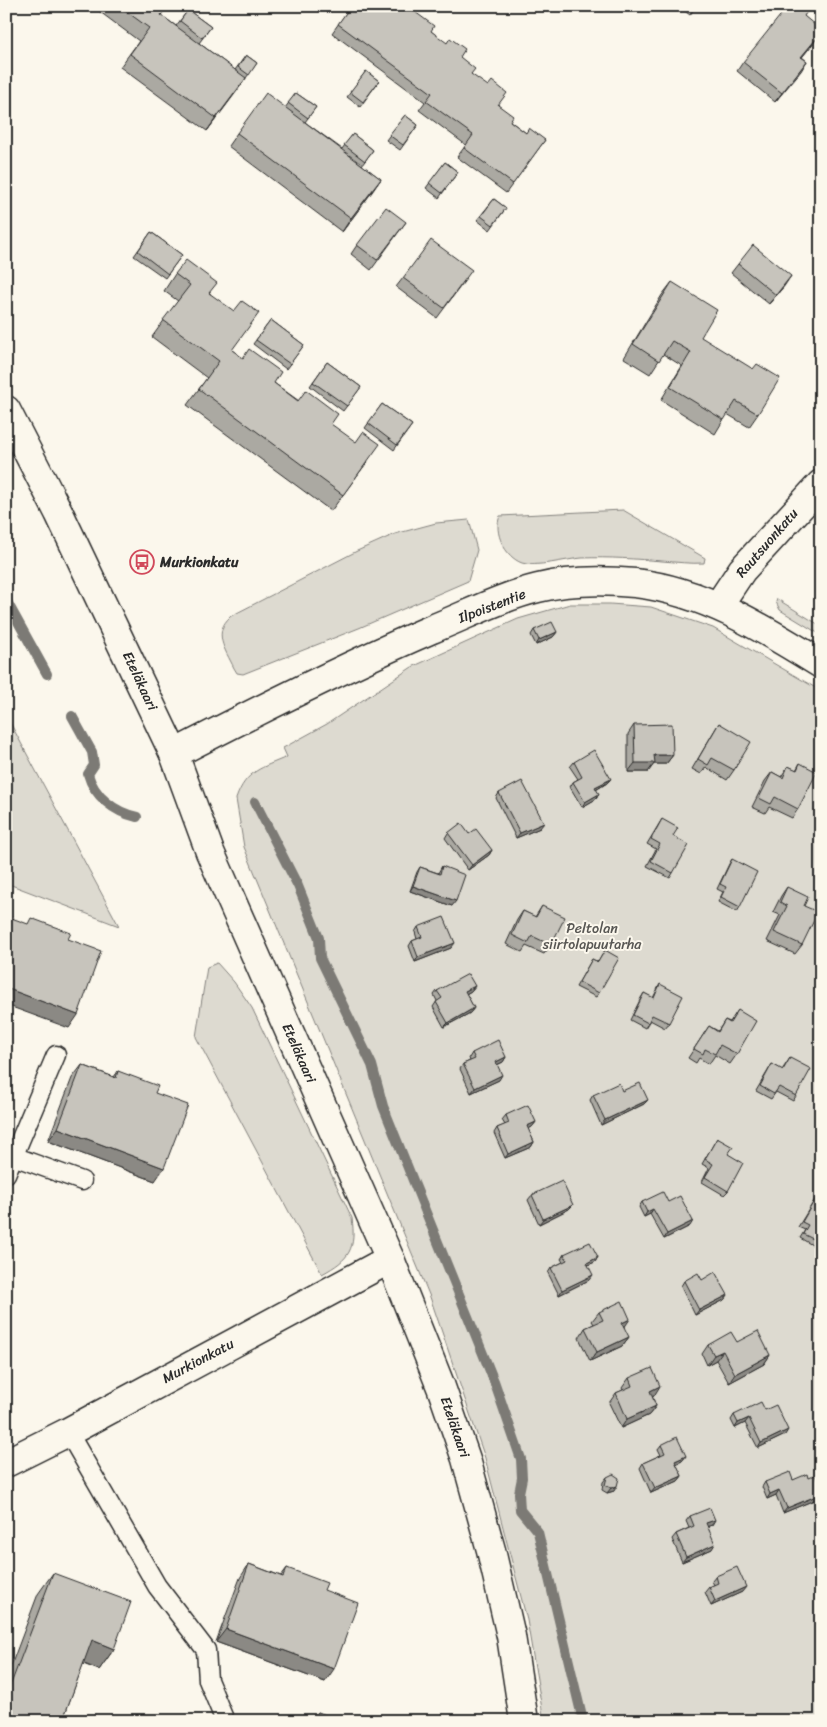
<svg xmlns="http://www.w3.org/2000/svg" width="827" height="1727" font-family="Sriracha,sans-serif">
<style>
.green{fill:#dddad0;stroke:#84827e}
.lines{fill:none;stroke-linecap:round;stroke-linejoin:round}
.stream{stroke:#7b7a75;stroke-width:10}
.lane-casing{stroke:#2b2b2b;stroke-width:21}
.street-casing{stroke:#2b2b2b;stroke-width:31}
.secondary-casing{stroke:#2b2b2b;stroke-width:31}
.lane{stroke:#fbf7ec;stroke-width:18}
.street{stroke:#fbf7ec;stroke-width:28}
.secondary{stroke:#fbf7ec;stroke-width:28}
.wall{fill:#aba9a2;stroke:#2b2b2b}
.shaded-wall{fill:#8b8984;stroke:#2b2b2b}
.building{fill:#c7c4bc;stroke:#2b2b2b}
.labels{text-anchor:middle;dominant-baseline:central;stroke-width:4;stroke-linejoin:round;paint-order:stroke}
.street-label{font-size:14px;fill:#2b2b2b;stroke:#fbf7ec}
.poi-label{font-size:14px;font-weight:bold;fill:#2b2b2b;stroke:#fbf7ec;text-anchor:start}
.park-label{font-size:14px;fill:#585754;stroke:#fbf7ec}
</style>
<rect width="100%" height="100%" fill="#fbf7ec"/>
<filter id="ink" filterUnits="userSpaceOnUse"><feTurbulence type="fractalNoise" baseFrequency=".02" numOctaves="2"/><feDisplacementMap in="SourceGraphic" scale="10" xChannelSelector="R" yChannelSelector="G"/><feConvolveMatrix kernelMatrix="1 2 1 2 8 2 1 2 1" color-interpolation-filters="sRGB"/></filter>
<g filter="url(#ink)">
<g class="green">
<path d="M623,510L705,558L704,563C691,564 676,562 662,561C636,559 609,557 582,558C567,559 535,568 522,563C505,557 493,532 500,516Z"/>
<path d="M469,520L477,550L468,581L359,628L243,674L237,673L234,668C225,649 212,633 231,616L357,551L395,534L436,523Z"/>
<path d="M777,599L821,626V635L780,610L776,602Z"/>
<path d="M570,604H610L651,607L713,628L821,691V1721H544L527,1620L485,1458L430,1297L244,847L236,799C246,770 262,768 287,757L283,748L327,724L412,667L518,619Z"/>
<path d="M6,715L119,926L6,883Z"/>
<path d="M217,963L234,982L252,1008L352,1218C356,1249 350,1259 322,1274L196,1037L207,967Z"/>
</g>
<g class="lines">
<g class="stream">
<path d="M6,600L47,674"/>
<path d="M72,716L92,752L94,765L88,774C94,796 114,812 137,817"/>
<path d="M255,802L298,886L319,938L320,958L372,1065L383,1106L494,1381L521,1459L522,1478L519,1493L520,1510L538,1532L583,1721"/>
</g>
<g class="lane-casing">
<g id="lane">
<path d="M13,1156L82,1181"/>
<path d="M6,1174L56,1055"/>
<path d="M68,1432L157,1586L206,1650L208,1680L225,1721"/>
</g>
</g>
<g class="street-casing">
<g id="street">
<path d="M718,606L742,570L821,484"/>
<path d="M6,1463L68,1432L390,1259"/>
</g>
</g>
<g class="secondary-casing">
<g id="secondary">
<path d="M6,410L59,513L174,754L210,852L390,1259L441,1387L466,1459L491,1550L511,1636L524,1721"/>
<path d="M174,754C259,710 344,667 432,629C467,615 501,597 538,588C569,580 603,580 635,583C704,591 763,628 821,664"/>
</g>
</g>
<use href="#lane" class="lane"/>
<use href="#street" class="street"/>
<use href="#secondary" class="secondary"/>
</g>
<g class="wall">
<path d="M92,6H168L161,15L176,26L188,10L211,27L199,43L235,70L246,55L257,63L207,131L120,67L139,41Z"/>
<path d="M351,6L431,31L460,57L471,74L498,105L510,121L526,133L545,140L506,193L457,157L466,145L419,110L425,102L332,33Z"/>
<path d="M678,6H696L690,15Z"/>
<path d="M804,16L821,33L802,57L807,61L775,102L737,71L743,62Z"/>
<path d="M366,71L379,81L360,107L347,97Z"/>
<path d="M296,93L316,107L305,122L342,149L353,134L373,150L362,165L381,179L342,232L228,146L237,133L285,108Z"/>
<path d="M405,115L418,125L400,150L386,140Z"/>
<path d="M445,162L458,172L439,198L426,188Z"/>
<path d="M494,199L506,208L490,230L477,220Z"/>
<path d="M406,222L371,270L351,254L357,245Z"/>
<path d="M151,232L182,255L165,278L134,256Z"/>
<path d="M738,264L785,285L769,304L731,273Z"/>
<path d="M175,274L210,293L232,350L274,383L331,424L368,461L331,511L187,405L207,378L152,337L178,301L164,291Z"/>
<path d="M403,278L466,279L437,318L396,287Z"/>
<path d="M672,282L701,337L758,414L749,427L727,414L715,434L661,400L682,366L663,354L650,374L624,358L662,295Z"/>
<path d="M271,320L304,345L286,369L253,344Z"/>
<path d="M821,350V362L815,357Z"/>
<path d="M327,362L361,387L343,411L310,386Z"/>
<path d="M382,404L412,425L394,450L365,428Z"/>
<path d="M534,630L557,632L553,637L536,645L531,635Z"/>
<path d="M719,723L734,770L727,780L706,767L701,774L692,769L713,733Z"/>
<path d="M634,725L673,755L666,764H654L648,772H628V734Z"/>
<path d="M574,762L611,779L607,783L596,790L599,794L596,799L582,807L570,787L573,782L578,779L570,767Z"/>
<path d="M800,763L798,809L792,818L769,807L765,813L752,807L765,781L772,772L781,777L788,766L796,770Z"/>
<path d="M499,793L540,828L516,838L496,798Z"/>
<path d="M662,819L673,836V873L670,878L647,866L656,849L647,844Z"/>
<path d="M448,833L469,834L492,850L489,855L468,870L445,838Z"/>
<path d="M821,834V842L818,840Z"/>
<path d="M732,859L740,907L737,912L718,902L723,892L717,889L729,864Z"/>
<path d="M442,866L452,906L410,891L417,872L420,867L438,873Z"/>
<path d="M787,887L804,906L802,945L795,954L767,941L780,915L773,912L781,896Z"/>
<path d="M542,906L551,945L544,954L526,946L522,952L506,944L517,920L523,911L535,917Z"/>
<path d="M418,927L451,948L415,962L409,946L412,941L417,939L415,932Z"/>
<path d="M605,950L599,993L596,997L576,987L592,959L598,962Z"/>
<path d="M660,984L669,1023L665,1028L650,1020L645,1028L630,1020L641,998L644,993L653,998Z"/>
<path d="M475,986L471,991L466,994L474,1008L470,1013L444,1027L433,1007L437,1001L434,995L437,991Z"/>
<path d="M738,1010L737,1054L730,1064L715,1055L709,1064L699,1058L696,1063L688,1058L709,1026L718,1031L725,1020L730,1022Z"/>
<path d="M472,1053L506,1057L503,1062L497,1065L499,1080L471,1093L460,1069L463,1064L470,1061L469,1058Z"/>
<path d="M790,1058L796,1096L793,1101L776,1092L771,1099L756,1091L772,1064L782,1070Z"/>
<path d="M82,1065L114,1077L118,1071L155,1093V1181L48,1141L72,1078Z"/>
<path d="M622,1091L644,1104L601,1125L590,1100L593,1095Z"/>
<path d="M506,1115L536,1122L532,1127L528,1129L534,1142L531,1147L505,1158L494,1133L497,1128L505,1125L502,1120Z"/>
<path d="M717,1138L728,1191L724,1195L702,1182L709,1168L702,1164Z"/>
<path d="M532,1195L573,1205L569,1209L539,1224L528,1200Z"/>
<path d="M817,1196L821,1198V1246L819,1249L800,1238L805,1230L798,1227Z"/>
<path d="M642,1202H668L690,1226L664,1239L650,1214L644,1217L639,1207Z"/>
<path d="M564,1254L598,1257L595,1262L588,1265L589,1280L559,1295L548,1273L551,1268L563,1262L561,1259Z"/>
<path d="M702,1280L728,1295L724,1300L695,1315L681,1286L684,1281Z"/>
<path d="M599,1312L629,1337L622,1346L590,1361L579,1338L585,1328L594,1324L592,1321Z"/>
<path d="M737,1342L770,1355L764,1364L729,1383L716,1360L707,1365L702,1354L708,1345Z"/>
<path d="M629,1378L654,1396H652L656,1406L649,1415L621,1428L609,1403L616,1393L623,1390L622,1388Z"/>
<path d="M765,1410L785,1435L758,1448L745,1423L735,1428L731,1420L734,1415Z"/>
<path d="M661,1445L686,1456L682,1461L676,1464L682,1476L678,1481L651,1493L640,1468L643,1463L661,1455L658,1449Z"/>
<path d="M607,1477L614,1491L607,1493L602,1490L603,1482Z"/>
<path d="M808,1478L821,1489V1496L819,1498L783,1513L776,1495L767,1499L762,1487L765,1482L793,1480Z"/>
<path d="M690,1516L712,1525L708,1526L712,1549L682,1562L672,1539L676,1534L689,1528L686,1521Z"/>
<path d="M249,1564L281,1576L287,1568L324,1590L325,1682L216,1642L240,1578Z"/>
<path d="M53,1573L114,1649L99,1670L83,1664L65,1714L6,1721V1679L38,1594Z"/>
<path d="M716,1576L742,1592L711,1606L705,1592L709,1587L714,1585L712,1581Z"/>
<path d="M318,1712L340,1721H312Z"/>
</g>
<g class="shaded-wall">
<path d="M821,33L816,40L795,66L801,57Z"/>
<path d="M807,61L801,71L775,102L782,93Z"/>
<path d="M246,78L237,91L207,131L216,118Z"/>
<path d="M381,179L372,192L342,232L351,218Z"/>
<path d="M791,276L785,285L769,304L776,295Z"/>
<path d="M557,632L553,637L536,645L539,640Z"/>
<path d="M654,755H673L666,764H654L648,772H628L635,763Z"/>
<path d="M611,779L607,783L592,792L595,787Z"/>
<path d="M599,794L596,799L582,807L585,802Z"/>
<path d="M544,823L540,828L516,838L520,833Z"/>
<path d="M492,850L489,855L468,870L472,865Z"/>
<path d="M413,886L456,901L452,906L410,891Z"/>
<path d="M455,943L451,948L415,962L418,957Z"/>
<path d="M475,986L471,991L462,996L465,991Z"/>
<path d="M6,988L78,1015L69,1028L6,1005Z"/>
<path d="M474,1008L470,1013L444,1027L448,1023Z"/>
<path d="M506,1057L503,1062L492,1067L496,1062Z"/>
<path d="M502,1075L499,1080L471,1093L475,1088Z"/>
<path d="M648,1100L644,1104L601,1125L605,1120Z"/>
<path d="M536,1122L532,1127L524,1131L527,1126Z"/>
<path d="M58,1128L164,1168L155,1181L48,1141Z"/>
<path d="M534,1142L531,1147L505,1158L508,1154Z"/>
<path d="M573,1205L569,1209L539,1224L543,1219Z"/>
<path d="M653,1209L650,1214L644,1217L647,1212Z"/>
<path d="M693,1221L690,1226L664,1239L667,1234Z"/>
<path d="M598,1257L595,1262L583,1267L587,1263Z"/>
<path d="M593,1275L589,1280L559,1295L562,1290Z"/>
<path d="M728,1295L724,1300L695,1315L699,1310Z"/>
<path d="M630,1319L624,1328L622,1323Z"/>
<path d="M629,1337L622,1346L590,1361L597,1352Z"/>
<path d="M723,1351L716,1360L707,1365L714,1355Z"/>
<path d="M770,1355L764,1364L729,1383L735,1374Z"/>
<path d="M660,1386L654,1396L643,1401L650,1391Z"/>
<path d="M656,1406L649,1415L621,1428L627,1419Z"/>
<path d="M749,1418L745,1423L735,1428L738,1423Z"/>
<path d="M788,1430L785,1435L758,1448L761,1443Z"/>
<path d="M686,1456L682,1461L671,1466L675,1461Z"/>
<path d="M682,1476L678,1481L651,1493L655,1488Z"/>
<path d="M617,1486L614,1491L607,1493L611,1488Z"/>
<path d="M779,1490L776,1495L767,1499L770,1494Z"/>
<path d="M821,1494V1496L819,1498L783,1513L787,1508Z"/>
<path d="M715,1520L712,1525L703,1528L706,1523Z"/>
<path d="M715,1544L712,1549L682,1562L686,1557Z"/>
<path d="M746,1587L742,1592L711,1606L715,1601Z"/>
<path d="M226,1629L334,1669L325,1682L216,1642Z"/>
<path d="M92,1640L114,1649L99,1670L77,1661Z"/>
</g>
<g class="building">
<path d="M119,6H167L161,15L246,78L216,118L130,54L149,28Z"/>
<path d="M351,6H397L400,8L401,6H407L434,26L431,31L447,43L450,38L465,49L460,57L475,69L471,74L488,86L492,81L507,93L498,105L513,116L510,121L526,133L529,128L545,140L513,184L464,148L473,135L426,101L432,93L338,24Z"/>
<path d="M788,6H811L804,16L821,30V33L801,57L807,61L782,93L743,62Z"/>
<path d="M188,10L211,27L202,38L180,21Z"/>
<path d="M246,55L257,63L249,75L238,67Z"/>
<path d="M366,71L379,81L363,102L350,92Z"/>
<path d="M266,93L381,179L351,218L237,133Z"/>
<path d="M296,93L316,107L308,118L288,103Z"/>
<path d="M405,115L418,125L403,145L389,135Z"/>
<path d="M353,134L373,150L365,161L344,145Z"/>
<path d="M445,162L458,172L442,193L429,183Z"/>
<path d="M494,199L506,208L493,225L481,216Z"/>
<path d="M386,207L406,222L377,260L357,245Z"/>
<path d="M151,232L182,255L168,274L138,251Z"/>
<path d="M431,240L472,270L444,308L403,278Z"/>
<path d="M753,245L791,276L776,295L738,264Z"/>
<path d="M186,260L217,283L209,293L234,311L242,301L259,313L232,350L243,358L249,349L281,372L274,383L298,401L306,390L338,414L331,424L356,442L363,432L380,444L343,495L199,389L219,361L163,320L190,285L175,274Z"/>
<path d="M672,282L717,310L701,337L753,369L757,364L780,378L758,414L736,401L724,420L670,387L691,352L672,341L659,361L633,344Z"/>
<path d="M271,320L304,345L290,364L256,340Z"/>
<path d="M327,362L361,387L347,406L313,382Z"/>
<path d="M382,404L412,425L397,445L368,423Z"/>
<path d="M552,622L557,632L539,640L534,630Z"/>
<path d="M719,723L751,742L734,770L712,758L708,765L698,759Z"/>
<path d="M672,724L673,755H654L655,763H635L634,725Z"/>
<path d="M594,750L611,779L595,787L599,794L585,802L573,782L582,777L574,762Z"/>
<path d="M800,763L817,772L798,809L775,797L771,804L759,798L772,772L783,778L788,766L797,770Z"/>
<path d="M522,781L544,823L520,833L499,793Z"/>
<path d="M662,819L678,828L673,836L689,845L673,873L651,861L660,844L651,839Z"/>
<path d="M461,823L469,834L476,829L492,850L472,865L448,833Z"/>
<path d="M732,859L757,872L740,907L721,897L726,887L720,884Z"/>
<path d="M442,866L465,875L456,901L413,886L420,867L440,874Z"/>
<path d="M787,887L808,897L804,906L818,912L802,945L774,932L787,906L780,902Z"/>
<path d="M542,906L565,917L551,945L532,936L528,943L512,935L523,911L536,917Z"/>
<path d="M6,916L28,924L31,918L71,933L68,939L101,951L78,1015L6,988Z"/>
<path d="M444,917L455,943L418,957L412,941L422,937L418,927Z"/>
<path d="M605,950L619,958L599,993L579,982L592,959L598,962Z"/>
<path d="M468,974L475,986L465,991L474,1008L448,1023L436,1002L442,998L437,991Z"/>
<path d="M660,984L683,996L669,1023L652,1015L648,1023L633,1015L644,993L654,998Z"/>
<path d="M738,1010L756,1021L737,1054L720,1045L715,1054L705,1049L703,1054L694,1049L709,1026L718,1032L725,1020L730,1023Z"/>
<path d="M498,1040L506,1057L496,1062L502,1075L475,1088L463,1064L475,1059L472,1053Z"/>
<path d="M790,1058L811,1069L796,1096L779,1087L774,1094L760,1086L772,1064L783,1070Z"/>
<path d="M82,1065L116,1078L118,1071L158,1086L155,1093L188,1105L164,1168L58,1128Z"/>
<path d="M619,1083L622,1091L640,1083L648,1100L605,1120L593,1095Z"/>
<path d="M528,1105L536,1122L527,1126L534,1142L508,1154L497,1128L509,1123L506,1115Z"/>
<path d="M717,1138L733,1147L728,1154L743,1163L728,1191L705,1177L713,1164L705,1159Z"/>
<path d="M562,1181L573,1205L543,1219L532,1195Z"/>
<path d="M663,1192L668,1202L680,1196L693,1221L667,1234L653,1209L647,1212L642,1202Z"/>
<path d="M817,1196L821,1198V1243L803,1234L808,1225L802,1222Z"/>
<path d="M590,1242L598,1257L587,1263L593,1275L562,1290L551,1268L567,1260L564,1254Z"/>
<path d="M715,1272L728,1295L699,1310L684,1281L698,1273L702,1280Z"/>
<path d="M622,1301L630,1319L622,1323L629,1337L597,1352L585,1328L603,1320L599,1312Z"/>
<path d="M758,1331L770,1355L735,1374L723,1351L714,1355L708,1345L731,1332L737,1342Z"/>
<path d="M652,1368L660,1386L650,1391L656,1406L627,1419L616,1393L632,1386L629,1378Z"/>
<path d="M761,1402L765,1410L776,1405L788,1430L761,1443L749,1418L738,1423L734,1415Z"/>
<path d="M677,1437L686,1456L675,1461L682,1476L655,1488L643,1463L665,1453L661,1445Z"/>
<path d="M790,1472L793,1480L807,1474L808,1478L815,1475L821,1489V1494L787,1508L779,1490L770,1494L765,1482Z"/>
<path d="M613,1474L619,1478L617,1486L611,1488L605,1485L607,1477Z"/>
<path d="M710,1508L715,1520L706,1523L715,1544L686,1557L676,1534L694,1526L690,1516Z"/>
<path d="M249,1564L283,1577L287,1568L327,1583L324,1590L358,1603L334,1669L226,1629Z"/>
<path d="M737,1567L746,1587L715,1601L709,1587L718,1583L716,1576Z"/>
<path d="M53,1573L131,1602L114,1649L92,1640L65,1714L83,1721H6V1697Z"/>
<path d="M318,1712L340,1721H315Z"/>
<path d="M351,1716L363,1721H350Z"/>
</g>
</g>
<defs>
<g id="bus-ring" transform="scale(1.25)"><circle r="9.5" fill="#fbf7ec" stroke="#d1495b" stroke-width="1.5"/><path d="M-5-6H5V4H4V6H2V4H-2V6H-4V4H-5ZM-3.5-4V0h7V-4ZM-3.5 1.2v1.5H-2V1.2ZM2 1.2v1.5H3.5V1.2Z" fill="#d1495b"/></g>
</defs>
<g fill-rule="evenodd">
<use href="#bus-ring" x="142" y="562"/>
</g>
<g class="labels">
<g class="street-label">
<text transform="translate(767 543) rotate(-49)">Rautsuonkatu</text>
<text transform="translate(492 606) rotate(-21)">Ilpoistentie</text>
<text transform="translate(140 681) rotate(65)">Eteläkaari</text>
<text transform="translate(299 1053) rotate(66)">Eteläkaari</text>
<text transform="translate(198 1361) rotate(-28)">Murkionkatu</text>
<text transform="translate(455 1427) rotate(71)">Eteläkaari</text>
</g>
<g class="poi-label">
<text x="160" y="562">Murkionkatu</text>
</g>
<g class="park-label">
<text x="592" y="928">Peltolan<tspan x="592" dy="16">siirtolapuutarha</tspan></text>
</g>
</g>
<rect width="827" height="1727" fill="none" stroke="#fbf7ec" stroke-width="25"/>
<rect x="12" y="12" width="802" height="1702" fill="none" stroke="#2b2b2b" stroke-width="2" filter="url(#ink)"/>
</svg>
